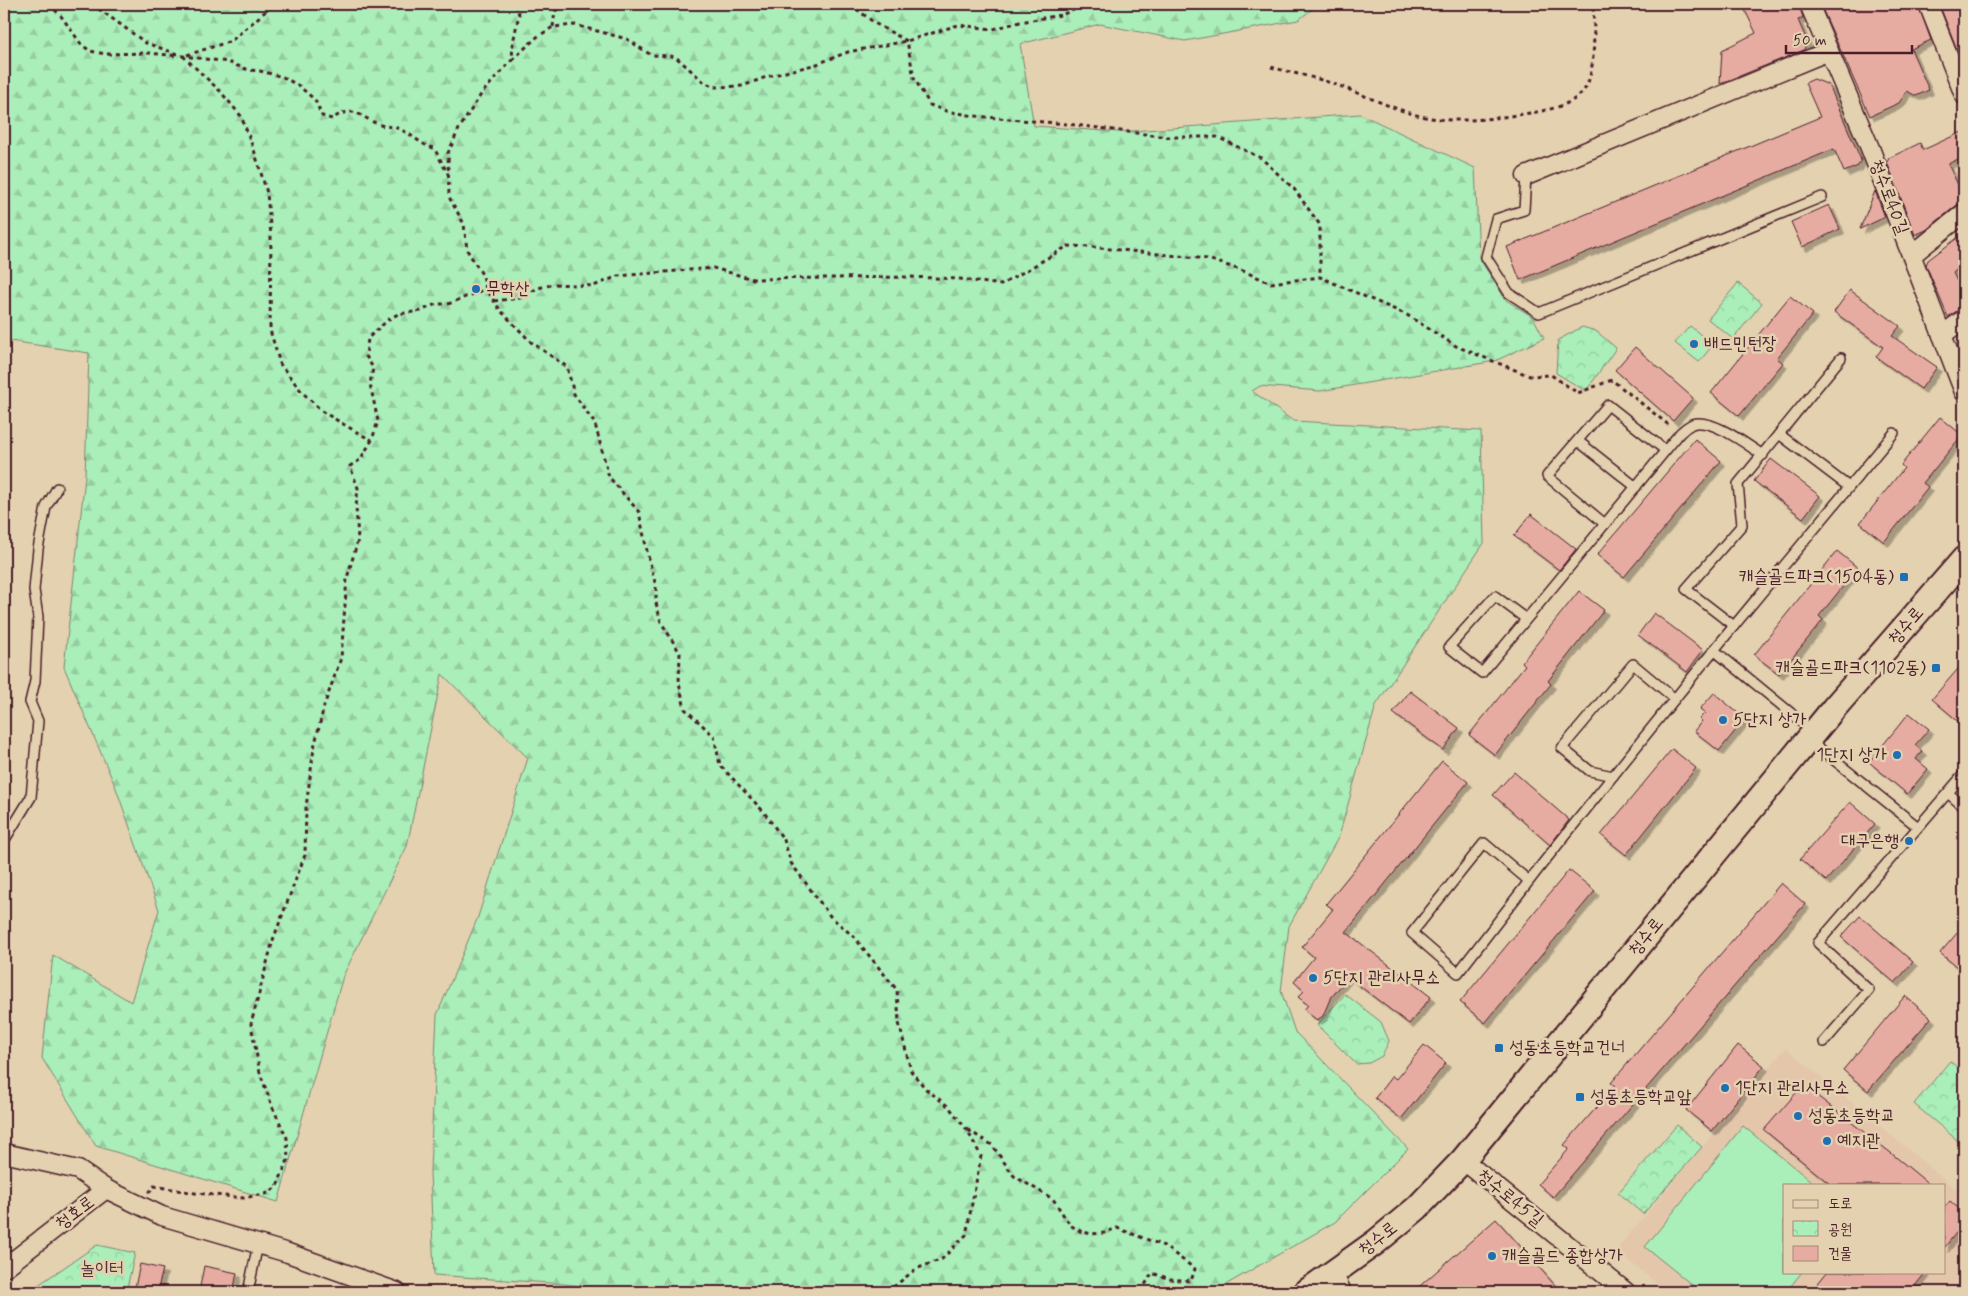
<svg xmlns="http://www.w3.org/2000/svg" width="1968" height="1296" font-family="Mynerve,'Poor Story',sans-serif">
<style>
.built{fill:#e4c6ab;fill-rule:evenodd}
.forest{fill:url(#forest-firs);stroke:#7a8672}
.park{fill:url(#park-crowns);stroke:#7a8672}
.pitch{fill:#aaeeb9;stroke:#7a8672}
.building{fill:#e6aca2;stroke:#4a1f2b;filter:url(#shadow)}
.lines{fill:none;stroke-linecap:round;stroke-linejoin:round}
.service-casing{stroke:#4a1f2b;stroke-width:12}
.minor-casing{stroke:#4a1f2b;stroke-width:21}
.secondary-casing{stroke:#4a1f2b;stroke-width:28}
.path{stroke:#4a1f2b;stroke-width:3;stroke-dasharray:4 4;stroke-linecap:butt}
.service{stroke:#e3d1af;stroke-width:9}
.minor{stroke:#e3d1af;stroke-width:18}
.secondary{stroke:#e3d1af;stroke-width:24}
.poi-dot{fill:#1f6fb2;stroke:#e3d1af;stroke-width:2}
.labels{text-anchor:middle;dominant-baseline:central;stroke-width:5;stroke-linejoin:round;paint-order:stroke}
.street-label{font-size:18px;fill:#4a1f2b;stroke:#e3d1af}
.poi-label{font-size:18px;fill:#4a1f2b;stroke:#e3d1af;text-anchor:start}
.park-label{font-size:18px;fill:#543439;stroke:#e3d1af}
</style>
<defs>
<pattern id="forest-firs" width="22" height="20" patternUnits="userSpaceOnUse" patternTransform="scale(1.25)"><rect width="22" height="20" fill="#aaeeb9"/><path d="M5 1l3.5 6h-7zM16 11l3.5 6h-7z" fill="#94cc9f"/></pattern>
<pattern id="park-crowns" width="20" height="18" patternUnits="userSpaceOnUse" patternTransform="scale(1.25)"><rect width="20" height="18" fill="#aaeeb9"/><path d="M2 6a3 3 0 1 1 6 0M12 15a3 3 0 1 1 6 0" fill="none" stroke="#94cc9f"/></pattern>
<filter id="shadow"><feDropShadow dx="4.5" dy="4.5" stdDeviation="0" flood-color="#0004"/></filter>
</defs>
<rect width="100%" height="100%" fill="#e3d1af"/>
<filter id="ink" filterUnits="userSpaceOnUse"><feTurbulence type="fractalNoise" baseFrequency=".02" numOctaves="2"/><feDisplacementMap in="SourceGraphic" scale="10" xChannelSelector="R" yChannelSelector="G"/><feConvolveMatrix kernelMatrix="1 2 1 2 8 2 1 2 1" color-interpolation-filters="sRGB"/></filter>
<g filter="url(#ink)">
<path class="built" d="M1786,1048L1964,1196V1284L1957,1292H1667L1616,1250ZM1784,1185H1944V1272H1784Z"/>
<path class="forest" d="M4,4H1319L1298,20L1185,41L1100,24L1020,44L1034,126L1119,132L1360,114L1475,168L1479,258L1506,300L1533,317L1544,338L1495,361L1320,391L1260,386L1252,391L1293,421L1481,431L1484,543L1376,705L1339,836L1289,926L1281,991L1295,1032L1408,1149L1335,1222L1213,1292H637L564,1284L434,1275L430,1171L437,1015L478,917L528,758L442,674L407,846L343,976L278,1202L96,1146L42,1058L53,955L131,1002L159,910L116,788L64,667L85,477L89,353L4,340Z"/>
<g class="park">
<path d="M1738,283L1762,303L1733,339L1708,319Z"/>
<path d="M1582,327L1596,331L1616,348L1586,391L1556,373L1558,340Z"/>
<path d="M1345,994L1381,1022L1389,1041L1382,1056L1369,1063L1356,1064L1317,1025Z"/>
<path d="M1950,1061L1964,1073V1141L1962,1144L1914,1104Z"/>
<path d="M1677,1125L1702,1147L1643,1214L1618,1193Z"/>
<path d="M97,1245L135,1253L126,1292H28Z"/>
</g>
<g class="pitch">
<path d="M1690,326L1713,345L1699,362L1675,343Z"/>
<path d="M1743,1126L1816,1185H1784V1272H1802L1786,1292H1701L1645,1247Z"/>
</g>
<g class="building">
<path d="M1742,4H1799L1803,18L1798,20L1807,41L1804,50L1720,84L1722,50L1756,33Z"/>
<path d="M1820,4H1918L1931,40L1911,49L1929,90L1916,96L1907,91L1899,103L1870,116Z"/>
<path d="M1939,4H1964V67Z"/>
<path d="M1814,79L1829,85L1861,160L1858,166L1844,172L1834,149L1520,280L1507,247L1820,117L1805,83Z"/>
<path d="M1964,131V156L1948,164L1960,189L1964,186V203L1957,205L1926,230L1915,235L1887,162L1889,158L1920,143L1923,150Z"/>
<path d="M1875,191L1885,217L1860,229Z"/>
<path d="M1829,205L1840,229L1802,247L1791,222Z"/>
<path d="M1964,233V263L1953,273L1964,296V309L1958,310L1948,317L1926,265L1928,260Z"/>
<path d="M1850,290L1900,326L1892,336L1937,367L1921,389L1876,357L1883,347L1834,312Z"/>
<path d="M1790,296L1813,314L1777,358L1783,363L1739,416L1711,393Z"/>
<path d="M1635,347L1693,398L1673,421L1615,370Z"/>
<path d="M1940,417L1962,435L1923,483L1928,487L1884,542L1860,523L1904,468L1901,465Z"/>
<path d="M1695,439L1721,461L1624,577L1597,555Z"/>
<path d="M1771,459L1820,496L1803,518L1754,481Z"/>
<path d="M1531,514L1576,549L1559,570L1514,536Z"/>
<path d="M1837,551L1858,568L1819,616L1823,620L1779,674L1754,655Z"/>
<path d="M1579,591L1604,610L1548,681L1551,684L1495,755L1469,735L1525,665L1522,662Z"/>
<path d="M1654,613L1703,650L1687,672L1638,635Z"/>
<path d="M1964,662V715L1959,722L1932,699Z"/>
<path d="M1410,691L1459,728L1443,750L1393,713Z"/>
<path d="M1714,693L1745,719L1719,751L1694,731L1702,721L1699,719L1705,713L1700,709Z"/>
<path d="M1909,713L1929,729L1915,745L1922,751L1916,759L1928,769L1907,794L1869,762Z"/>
<path d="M1672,749L1696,768L1626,855L1601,835Z"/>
<path d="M1442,761L1468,782L1346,932L1431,997L1409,1024L1348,977L1330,999L1323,1016L1317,1020L1304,1010L1308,1005L1298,997L1304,991L1294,982L1314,957L1302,947L1333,909L1326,904Z"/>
<path d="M1514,772L1569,820L1550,845L1493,795Z"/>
<path d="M1850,802L1875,824L1826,881L1800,859Z"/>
<path d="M1569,870L1595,891L1485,1023L1460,1002Z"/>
<path d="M1781,883L1805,904L1553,1197L1538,1184L1569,1149L1564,1145L1615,1086L1611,1083Z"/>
<path d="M1860,916L1913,962L1895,983L1841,937Z"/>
<path d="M1964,925V973L1940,953Z"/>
<path d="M1905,996L1931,1018L1868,1091L1843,1070Z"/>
<path d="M1424,1045L1446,1063L1401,1119L1375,1098L1392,1076L1396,1079Z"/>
<path d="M1738,1045L1764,1066L1712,1131L1686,1110Z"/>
<path d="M1803,1085L1891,1153L1930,1185H1831L1764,1130Z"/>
<path d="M1950,1201L1964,1213V1223L1944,1248V1208Z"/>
<path d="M1496,1219L1561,1292H1413Z"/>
<path d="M140,1264L163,1269L157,1292H134Z"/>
<path d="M204,1266L237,1273L233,1292H199Z"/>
<path d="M1827,1272H1926L1910,1292H1811Z"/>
</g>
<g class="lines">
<g class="service-casing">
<g id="service">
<path d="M1526,176L1524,210L1496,219L1486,257L1509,293L1539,313L1822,197"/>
<path d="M1779,434L1849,487"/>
<path d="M1578,441L1636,487"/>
<path d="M1605,524L1547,476L1608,405L1665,450"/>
<path d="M1526,619L1495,596L1449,647L1482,673L1680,433C1683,430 1688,426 1692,424C1711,417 1747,445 1763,455"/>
<path d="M1734,626L1686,589L1742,525L1738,484L1841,358"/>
<path d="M1714,650L1814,732"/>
<path d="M1809,740L1918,827"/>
<path d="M1613,776L1590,771L1562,748L1633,664L1675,699"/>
<path d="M1948,793L1964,807"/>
<path d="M4,841L31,797L38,721L30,702L35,681L38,617L34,590L38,549L46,507L57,488"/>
<path d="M1529,881L1484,843L1412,933L1458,973L1543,863L1714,650L1894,433"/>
<path d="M1824,1042L1869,990L1818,943L1964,774"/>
<path d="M248,1292L258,1244"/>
</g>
</g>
<g class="minor-casing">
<g id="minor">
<path d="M1809,4L1870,148L1964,392"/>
<path d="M1928,4L1964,95"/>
<path d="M1526,176L1829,51"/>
<path d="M1912,255L1964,213"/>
<path d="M1942,335L1964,319"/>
<path d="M4,1153L78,1170L106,1189L162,1216L288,1253L397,1292"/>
<path d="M1463,1160L1626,1292"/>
<path d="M4,1268L106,1189"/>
<path d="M1333,1273L1342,1292"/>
</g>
</g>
<g class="secondary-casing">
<path id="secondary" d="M1306,1292L1376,1242L1417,1208L1463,1160L1834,708L1964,559"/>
</g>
<g class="path">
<path d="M49,4L61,16L81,44L90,51L106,54L148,53L179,56"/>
<path d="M92,4L146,43L183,56L228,62L248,70L260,71L283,77L299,86L315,100L322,116L332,119C354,104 358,116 378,124C384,127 391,126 397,128C411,133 420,145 434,148L448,174"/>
<path d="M515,4L519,14L513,43L512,60L482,93L459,129L448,153L449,197L464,224L467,250L483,276L486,289L500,310L531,342L567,367L574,394L595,424L609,477L639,512L648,556L656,586V603L661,622L680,653L679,683L685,709L714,736L720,765L763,811L784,840L791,863L830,916L854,937L897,990L899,1023L911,1071L926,1089L949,1107L967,1130L981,1156L966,1235L942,1259L916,1269L891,1289V1292"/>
<path d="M850,4L876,24L907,41L914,78L930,105L946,111L975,116L1067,124L1168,137H1217L1261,158L1294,189L1320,225V277"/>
<path d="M553,27L555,11L565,4"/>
<path d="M187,55L231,41L274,4"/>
<path d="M183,56L220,91L241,116L255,153L267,193L271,236L270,330L280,364L302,392L323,412L360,434L372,440"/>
<path d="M512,60L537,37L553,27L575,25L627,39L651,55L671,56L677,58L704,82L715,87L743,86L766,77L817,64L848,52L907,41L958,25L993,29L1020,22L1061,15L1088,4"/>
<path d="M1271,67C1292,73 1314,77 1334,84C1360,93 1386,106 1413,114C1451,125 1491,119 1530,113C1549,110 1576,105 1586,87C1596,68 1594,25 1593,4"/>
<path d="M494,301L520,298L538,288L555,284L594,286L618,276L713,268L753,279L909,277L960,279L1001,285L1068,246L1091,247L1208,259L1243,271L1271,283L1320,277L1407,315L1456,346L1530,376L1551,375L1578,393L1612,380L1670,426"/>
<path d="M968,1130L992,1145L1014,1176L1053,1199L1070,1225L1080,1231L1091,1234L1104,1233L1117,1228L1164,1246L1195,1269L1191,1281L1170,1279L1152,1273L1141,1292"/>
<path d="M149,1193L154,1186L195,1193L244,1198L269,1193L277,1186L288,1160L287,1138L272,1106L260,1073L251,1024L273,940L305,855L306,807L314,748L324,706L341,658L347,578L358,540L356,507L358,488L350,466L360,460L372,440L378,421L370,384L373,368L366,356L368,338L389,319L398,314L421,311L436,304H448L486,289"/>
<path d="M1090,1292H1094"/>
</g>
<use href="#service" class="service"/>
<use href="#minor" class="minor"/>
<use href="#secondary" class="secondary"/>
</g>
</g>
<g class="poi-dot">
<circle cx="476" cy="289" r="5"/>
<circle cx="1694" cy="344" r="5"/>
<rect x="1899" y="572" width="10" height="10" rx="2.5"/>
<rect x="1931" y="663" width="10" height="10" rx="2.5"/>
<circle cx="1723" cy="720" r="5"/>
<circle cx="1897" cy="755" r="5"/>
<circle cx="1909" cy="841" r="5"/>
<circle cx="1313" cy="978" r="5"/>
<rect x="1494" y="1043" width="10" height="10" rx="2.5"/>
<circle cx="1725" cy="1088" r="5"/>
<rect x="1575" y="1092" width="10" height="10" rx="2.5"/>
<circle cx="1798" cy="1116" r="5"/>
<circle cx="1827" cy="1141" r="5"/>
<circle cx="1492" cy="1256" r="5"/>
</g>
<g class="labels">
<g class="street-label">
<text transform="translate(1889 197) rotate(69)">청수로40길</text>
<text transform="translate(1906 626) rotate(-49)">청수로</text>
<text transform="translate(1646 937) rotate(-51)">청수로</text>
<text transform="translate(1510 1198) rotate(39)">청수로45길</text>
<text transform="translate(75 1213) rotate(-37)">청호로</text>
<text transform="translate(1378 1239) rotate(-38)">청수로</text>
</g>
<g class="poi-label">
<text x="486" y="289">무학산</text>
<text x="1704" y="344">배드민턴장</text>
<text x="1894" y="577" text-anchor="end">캐슬골드파크(1504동)</text>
<text x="1926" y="668" text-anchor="end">캐슬골드파크(1102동)</text>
<text x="1733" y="720">5단지 상가</text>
<text x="1887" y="755" text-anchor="end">1단지 상가</text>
<text x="1899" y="841" text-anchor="end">대구은행</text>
<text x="1323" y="978">5단지 관리사무소</text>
<text x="1509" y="1048">성동초등학교건너</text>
<text x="1735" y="1088">1단지 관리사무소</text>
<text x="1590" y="1097">성동초등학교앞</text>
<text x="1808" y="1116">성동초등학교</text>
<text x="1837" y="1141">예지관</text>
<text x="1502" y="1256">캐슬골드 종합상가</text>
</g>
<g class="park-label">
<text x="102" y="1269">놀이터</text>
</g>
</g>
<rect width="1968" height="1296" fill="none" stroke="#e3d1af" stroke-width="20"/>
<rect x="10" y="10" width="1948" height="1276" fill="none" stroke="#4a1f2b" stroke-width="2" filter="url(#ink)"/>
<rect x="1783" y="1184" width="162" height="90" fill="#e3d1af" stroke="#a68a7a"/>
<rect x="1793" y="1200" width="25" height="8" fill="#e3d1af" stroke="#a68a7a"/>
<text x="1828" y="1208" font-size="15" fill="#4a1f2b">도로</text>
<rect x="1793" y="1221" width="25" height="15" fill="url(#park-crowns)" stroke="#a68a7a"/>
<text x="1828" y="1234" font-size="15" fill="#4a1f2b">공원</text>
<rect x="1793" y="1246" width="25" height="15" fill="#e6aca2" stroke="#a68a7a"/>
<text x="1828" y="1258" font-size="15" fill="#4a1f2b">건물</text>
<path d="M1786 45v8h126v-8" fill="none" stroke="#4a1f2b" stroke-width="2.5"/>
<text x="1793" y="45" font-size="15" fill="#4a1f2b" stroke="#e3d1af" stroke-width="4" paint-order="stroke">50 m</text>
</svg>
